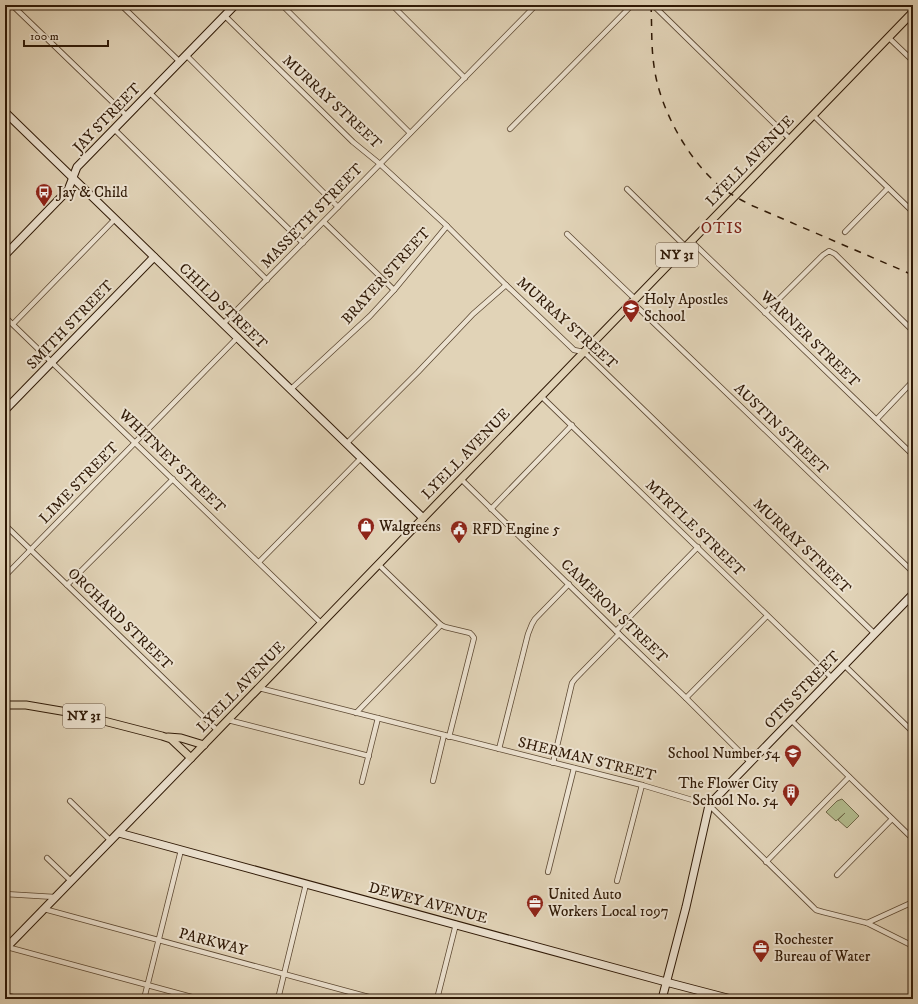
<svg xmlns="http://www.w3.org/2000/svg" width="918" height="1004" font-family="'IM FELL DW Pica',serif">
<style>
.green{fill:#b3bc8e;stroke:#716a4a}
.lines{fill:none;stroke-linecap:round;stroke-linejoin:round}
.street-casing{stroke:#5c4832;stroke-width:6}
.secondary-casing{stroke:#2f1906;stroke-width:9}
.primary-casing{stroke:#2f1906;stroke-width:9}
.street{stroke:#ece2d0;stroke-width:4.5}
.secondary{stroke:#ece2d0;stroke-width:7}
.primary{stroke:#e1d3b7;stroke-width:7}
.rail{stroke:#2f1906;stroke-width:1.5;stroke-dasharray:7 7;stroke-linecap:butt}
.labels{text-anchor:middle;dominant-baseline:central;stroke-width:4;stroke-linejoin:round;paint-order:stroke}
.shield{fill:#ece2d0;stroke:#685543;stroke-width:1}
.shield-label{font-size:14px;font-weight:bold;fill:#2f1906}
.street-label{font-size:15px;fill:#2f1906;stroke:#ece2d0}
.poi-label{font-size:15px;fill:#2f1906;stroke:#ece2d0;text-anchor:start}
.neighbourhood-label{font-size:16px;letter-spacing:1px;fill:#7a1f14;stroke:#ece2d0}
</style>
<rect width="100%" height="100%" fill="#e1d3b7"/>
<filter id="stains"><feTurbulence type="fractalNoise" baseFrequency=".005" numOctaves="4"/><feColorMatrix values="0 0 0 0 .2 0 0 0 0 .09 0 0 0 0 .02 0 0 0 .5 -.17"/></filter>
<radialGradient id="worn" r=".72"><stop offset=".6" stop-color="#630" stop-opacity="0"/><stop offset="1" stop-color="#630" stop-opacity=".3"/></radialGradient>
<path class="green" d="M842,799L859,816L847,828L838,820L845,813L836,821L826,812L837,801Z"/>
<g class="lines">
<g class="street-casing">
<g id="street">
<path d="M12,5L127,116"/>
<path d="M121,5L180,62"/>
<path d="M282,5L410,133"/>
<path d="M392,5L465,78"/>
<path d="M653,5L790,139"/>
<path d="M225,16L353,142L380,164L447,226L506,285L574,350L584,352L875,634"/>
<path d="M888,37L913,61"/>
<path d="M186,55L338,207"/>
<path d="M150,93L303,243"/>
<path d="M813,115L913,212"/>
<path d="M114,129L267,280"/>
<path d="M510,129L632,5"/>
<path d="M627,189L686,247"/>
<path d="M324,222L394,290"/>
<path d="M845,232L888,188"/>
<path d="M567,234L635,299"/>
<path d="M691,241L913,455"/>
<path d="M632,302L913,572"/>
<path d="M765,313L823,255L829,251L835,254L913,331"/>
<path d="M5,317L321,623"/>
<path d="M13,324L115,219"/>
<path d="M223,324L536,5"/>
<path d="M290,390L370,316L394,290L447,226"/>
<path d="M541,396L832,678"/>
<path d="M877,419L913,381"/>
<path d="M346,444L418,372L473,314L506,285"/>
<path d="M461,479L616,631L686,698L750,762"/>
<path d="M491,509L572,425"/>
<path d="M5,525L218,731"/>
<path d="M259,562L361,458"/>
<path d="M378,564L441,625L445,627L470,633L472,635L474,638L449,737"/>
<path d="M5,576L237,338"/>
<path d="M67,585L173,479"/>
<path d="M616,631L698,547"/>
<path d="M844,665L913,732"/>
<path d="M259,688L642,785L709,805L812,906L816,910L823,912L867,923L913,946"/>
<path d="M686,698L767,616"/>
<path d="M356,713L441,625"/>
<path d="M228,720L369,756"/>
<path d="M791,720L913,839"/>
<path d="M499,749L528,634L532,624L535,619L569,584"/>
<path d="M553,763L572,683L575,679L619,634"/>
<path d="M433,781L444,735"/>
<path d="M362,782L378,718"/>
<path d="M70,801L111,841"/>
<path d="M47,858L71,881"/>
<path d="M766,862L849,777"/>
<path d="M548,872L574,768"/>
<path d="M837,875L892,819"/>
<path d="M617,881L642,785"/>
<path d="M5,894L55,897"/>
<path d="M44,909L376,999"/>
<path d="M867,923L913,902"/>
<path d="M7,947L199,999"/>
<path d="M5,995L21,999"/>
<path d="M144,999L181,850"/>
<path d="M278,999L306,884"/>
<path d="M437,999L456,924"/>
</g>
</g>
<g class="secondary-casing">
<g id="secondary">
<path d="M5,112L423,518"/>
<path d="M5,255L68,190L77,167L235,5"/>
<path d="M5,410L154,257"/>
<path d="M119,833L666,982L731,999"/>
<path d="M5,949L191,758"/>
<path d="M662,999L686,907L709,805L913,594"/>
</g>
</g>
<g class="primary-casing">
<g id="primary">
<path d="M5,705H26L73,713L162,736L171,739L191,758L913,12"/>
<path d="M168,737L181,738L204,745"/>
</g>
</g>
<use href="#street" class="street"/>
<use href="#secondary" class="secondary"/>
<use href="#primary" class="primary"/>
<path class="rail" d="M651,5C652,25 651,46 654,66C659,106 685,154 714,181C726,192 739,199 753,206L913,275"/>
</g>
<defs>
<g id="bus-pin" transform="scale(0.9)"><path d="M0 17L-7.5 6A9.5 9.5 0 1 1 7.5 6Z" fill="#8f2418" stroke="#ece2d0"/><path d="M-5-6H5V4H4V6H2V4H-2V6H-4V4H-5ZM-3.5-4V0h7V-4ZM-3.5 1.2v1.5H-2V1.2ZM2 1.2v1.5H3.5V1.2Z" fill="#fff"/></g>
<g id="school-pin" transform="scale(0.9)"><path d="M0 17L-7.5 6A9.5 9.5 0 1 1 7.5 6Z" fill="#8f2418" stroke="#ece2d0"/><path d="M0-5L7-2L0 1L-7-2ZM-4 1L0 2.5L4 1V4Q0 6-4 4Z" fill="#fff"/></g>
<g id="shop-pin" transform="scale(0.9)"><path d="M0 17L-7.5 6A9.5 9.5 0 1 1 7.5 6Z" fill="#8f2418" stroke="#ece2d0"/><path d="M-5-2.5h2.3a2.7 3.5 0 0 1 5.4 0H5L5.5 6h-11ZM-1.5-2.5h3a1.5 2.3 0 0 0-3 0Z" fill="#fff"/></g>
<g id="civic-pin" transform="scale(0.9)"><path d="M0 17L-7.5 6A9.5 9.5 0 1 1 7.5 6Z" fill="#8f2418" stroke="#ece2d0"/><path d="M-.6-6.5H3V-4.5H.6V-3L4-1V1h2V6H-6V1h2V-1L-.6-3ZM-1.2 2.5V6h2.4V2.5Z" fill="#fff"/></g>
<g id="building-pin" transform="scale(0.9)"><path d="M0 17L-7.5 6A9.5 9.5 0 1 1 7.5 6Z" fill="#8f2418" stroke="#ece2d0"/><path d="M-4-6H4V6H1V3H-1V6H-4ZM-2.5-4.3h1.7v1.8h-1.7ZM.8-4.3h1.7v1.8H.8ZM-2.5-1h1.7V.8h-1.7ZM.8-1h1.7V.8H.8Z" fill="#fff"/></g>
<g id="office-pin" transform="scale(0.9)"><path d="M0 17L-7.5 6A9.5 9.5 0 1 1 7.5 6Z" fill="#8f2418" stroke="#ece2d0"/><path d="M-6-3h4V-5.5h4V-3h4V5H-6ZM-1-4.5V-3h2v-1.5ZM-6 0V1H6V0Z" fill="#fff"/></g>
</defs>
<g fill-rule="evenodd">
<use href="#bus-pin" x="44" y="192"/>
<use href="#school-pin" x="631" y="308"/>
<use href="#shop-pin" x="366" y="526"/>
<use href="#civic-pin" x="459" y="529"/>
<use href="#school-pin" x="793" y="753"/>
<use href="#building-pin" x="791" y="792"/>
<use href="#office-pin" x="535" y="903"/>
<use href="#office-pin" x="761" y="948"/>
</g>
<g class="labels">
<g class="shield">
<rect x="656" y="243" width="42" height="24" rx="3"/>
<rect x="63" y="704" width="42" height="24" rx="3"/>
</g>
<g class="shield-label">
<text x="677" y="255">NY 31</text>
<text x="84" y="716">NY 31</text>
</g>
<g class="street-label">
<text transform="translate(332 102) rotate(43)">MURRAY STREET</text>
<text transform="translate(107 118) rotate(-46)">JAY STREET</text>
<text transform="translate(750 161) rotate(-46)">LYELL AVENUE</text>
<text transform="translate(312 216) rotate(-46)">MASSETH STREET</text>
<text transform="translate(386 276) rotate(-48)">BRAYER STREET</text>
<text transform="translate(223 306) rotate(44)">CHILD STREET</text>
<text transform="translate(567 323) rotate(42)">MURRAY STREET</text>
<text transform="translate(70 325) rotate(-46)">SMITH STREET</text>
<text transform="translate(810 339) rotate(44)">WARNER STREET</text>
<text transform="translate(781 429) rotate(44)">AUSTIN STREET</text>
<text transform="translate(466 454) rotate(-46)">LYELL AVENUE</text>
<text transform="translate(172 461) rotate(44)">WHITNEY STREET</text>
<text transform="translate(79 483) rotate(-46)">LIME STREET</text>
<text transform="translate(695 528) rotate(44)">MYRTLE STREET</text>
<text transform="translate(802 546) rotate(44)">MURRAY STREET</text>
<text transform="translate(614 611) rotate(44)">CAMERON STREET</text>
<text transform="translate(120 619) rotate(44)">ORCHARD STREET</text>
<text transform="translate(241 687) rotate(-46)">LYELL AVENUE</text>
<text transform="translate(802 690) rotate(-46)">OTIS STREET</text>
<text transform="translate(587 759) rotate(14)">SHERMAN STREET</text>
<text transform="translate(428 903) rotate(15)">DEWEY AVENUE</text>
<text transform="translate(213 942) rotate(15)">PARKWAY</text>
</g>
<g class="poi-label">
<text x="57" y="192">Jay &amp; Child</text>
<text x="644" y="299">Holy Apostles<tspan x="644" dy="17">School</tspan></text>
<text x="379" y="526">Walgreens</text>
<text x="472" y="529">RFD Engine 5</text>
<text x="780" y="753" text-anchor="end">School Number 54</text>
<text x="778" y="783" text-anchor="end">The Flower City<tspan x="778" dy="17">School No. 54</tspan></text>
<text x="548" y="894">United Auto<tspan x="548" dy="17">Workers Local 1097</tspan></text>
<text x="774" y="939">Rochester<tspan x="774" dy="17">Bureau of Water</tspan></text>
</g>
<g class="neighbourhood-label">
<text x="722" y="228">OTIS</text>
</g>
</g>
<rect width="918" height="1004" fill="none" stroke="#e1d3b7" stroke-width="20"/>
<rect x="6" y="6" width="906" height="992" fill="none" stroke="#2f1906" stroke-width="2"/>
<rect x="10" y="10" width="898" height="984" fill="none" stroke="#2f1906"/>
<path d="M24 40v6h84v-6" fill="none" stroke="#2f1906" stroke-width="2"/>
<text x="30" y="40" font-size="12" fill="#2f1906" stroke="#ece2d0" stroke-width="3" paint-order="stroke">100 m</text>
<rect width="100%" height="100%" filter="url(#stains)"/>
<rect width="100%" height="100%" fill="url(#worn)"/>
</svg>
